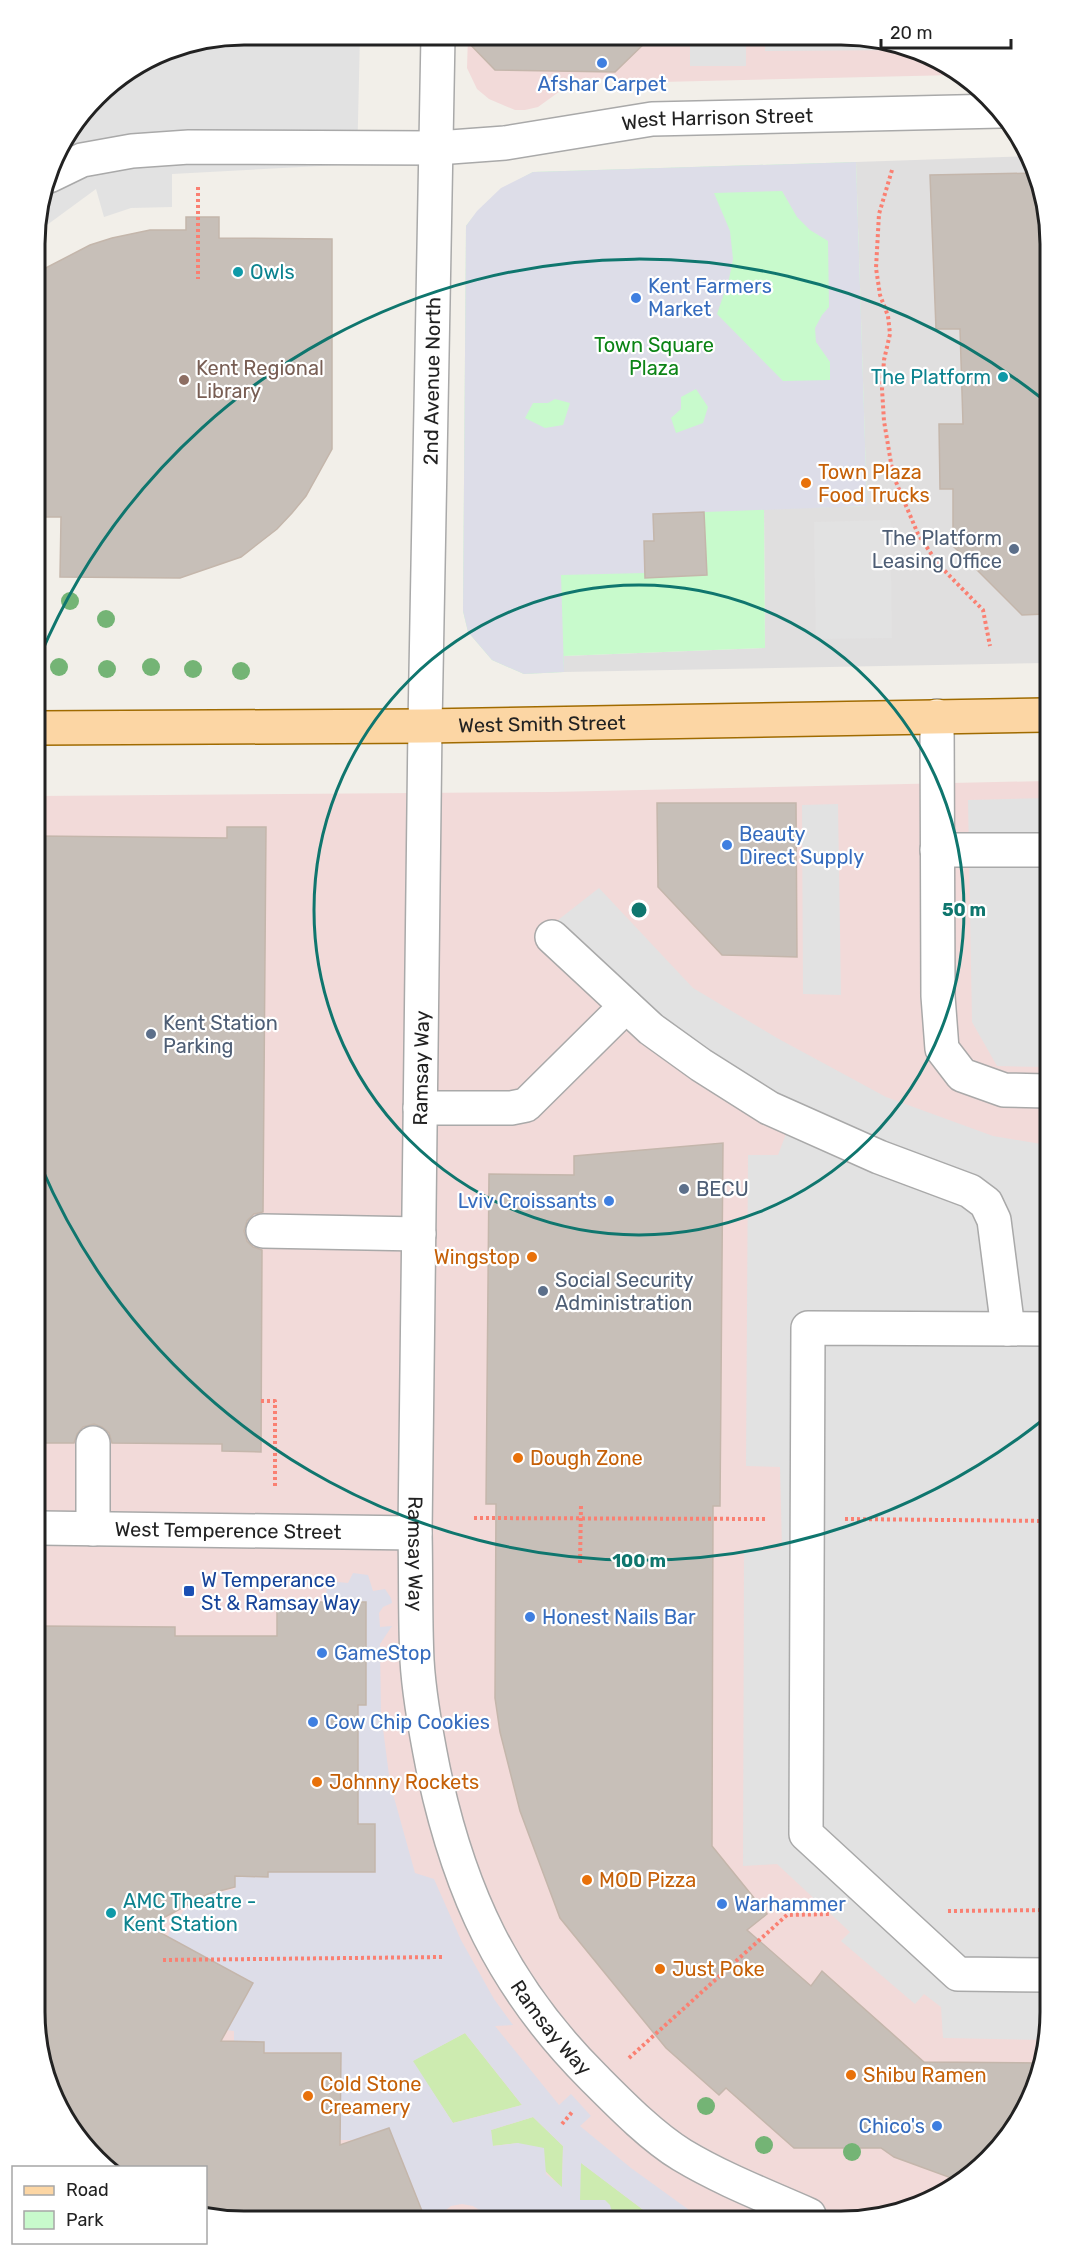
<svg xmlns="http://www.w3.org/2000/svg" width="1085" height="2256" font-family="Rubik,sans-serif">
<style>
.residential{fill:#e0dfdf}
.commercial{fill:#f2dad9}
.grass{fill:#cdebb0}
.park{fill:#c8facc}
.parking{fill:#e2e2e2}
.plaza{fill:#dddde8;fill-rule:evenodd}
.building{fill:#c7bfb8;stroke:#c4b6ab;stroke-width:1.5}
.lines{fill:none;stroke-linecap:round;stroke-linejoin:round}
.minor-casing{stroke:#a9a9a9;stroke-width:36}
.major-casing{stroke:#a06b00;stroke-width:36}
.path{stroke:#fa8072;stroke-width:4;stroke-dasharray:3 3;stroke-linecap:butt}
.minor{stroke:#fff;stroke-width:33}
.major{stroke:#fcd6a4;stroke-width:33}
.path-bridge{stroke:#fa8072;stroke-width:4;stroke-dasharray:3 3;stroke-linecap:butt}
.tree{fill:#74b475}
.ring{fill:none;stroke:#0f766e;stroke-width:3}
.shop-dot{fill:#3f7fe0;stroke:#fff;stroke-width:2}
.culture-dot{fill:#0f9aa8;stroke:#fff;stroke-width:2}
.education-dot{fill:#8d6e63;stroke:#fff;stroke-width:2}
.food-dot{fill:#e8710a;stroke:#fff;stroke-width:2}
.service-dot{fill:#5c6f8a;stroke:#fff;stroke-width:2}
.transit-dot{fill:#1a4fb4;stroke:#fff;stroke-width:2}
.labels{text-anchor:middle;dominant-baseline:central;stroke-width:4.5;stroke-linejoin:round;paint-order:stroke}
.shop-label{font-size:20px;fill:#366cbe;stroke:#fff;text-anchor:start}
.street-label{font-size:20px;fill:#222;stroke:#fff}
.culture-label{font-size:20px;fill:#0d838f;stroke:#fff;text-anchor:start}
.park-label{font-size:20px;fill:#0c8416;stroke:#fff}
.education-label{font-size:20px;fill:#785e54;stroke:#fff;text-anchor:start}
.food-label{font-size:20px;fill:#c56008;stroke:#fff;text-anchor:start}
.service-label{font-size:20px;fill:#4e5e75;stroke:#fff;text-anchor:start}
.transit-label{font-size:20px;fill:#164399;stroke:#fff;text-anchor:start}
.rim{fill:none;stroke:#222;stroke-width:3}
.centre{fill:#0f766e;stroke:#fff;stroke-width:3}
.ring-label{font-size:18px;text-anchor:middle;font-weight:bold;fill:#0f766e;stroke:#fff;stroke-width:4.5;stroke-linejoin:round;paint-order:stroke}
</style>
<rect width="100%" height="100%" fill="#f2efe9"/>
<path class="residential" d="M1029,156L1043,189L1045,663L564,672V656L765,648L764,509L867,506L856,162Z"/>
<g class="commercial">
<path d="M468,36L882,38L955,75L661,82L587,78L574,81L538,107L525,110H515L489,99L477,89L467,68Z"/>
<path d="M1045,781L1050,2026L1035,2092L1007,2140L957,2186L896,2214L206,2218V2168L104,2167L63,2117L42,2067L38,796L552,792Z"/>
</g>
<g class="grass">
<path d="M465,2033L522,2105L453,2123L412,2061Z"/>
<path d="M533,2117L563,2146L562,2188L518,2143L492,2146L491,2130Z"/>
<path d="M580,2162L650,2215L630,2216L628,2212H611L580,2200Z"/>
</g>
<path class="park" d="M856,162L867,506L764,509L765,648L564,656V672L524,674L492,660L468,632L463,611L466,226C487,198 503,188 533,172Z"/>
<g class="parking">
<path d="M244,35H360L357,164L172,174V207L131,208L104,217L96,189L36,233V217L56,151L106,87L164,50Z"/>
<path d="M690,37L746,38V66H690Z"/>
<path d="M765,38H882L905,50L765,51Z"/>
<path d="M890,520L892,638L816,639L814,522Z"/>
<path d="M1046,798V1067L997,1066L972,1022L968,800Z"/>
<path d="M838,804L841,995L803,994L802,805Z"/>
<path d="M599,888L693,988L777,1038L886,1097L993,1136L1047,1145L1050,2026L1047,2040L943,2038L941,2007L924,1994L915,2004L841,1941L850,1932L777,1864L743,1866L744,1552L782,1549L780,1467L746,1466L748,1155H778L792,1118L544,931Z"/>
</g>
<g class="plaza">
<path d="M856,162L867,506L653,514L654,541L644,542L645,573L561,575L564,672L524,674L492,660L468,632L463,611L466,226L477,211L501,188L533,172ZM782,191L797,217L810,230L828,241L829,307L822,315L815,328L816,342L830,362V380L783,381L717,314L729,279L733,259L730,231L714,193ZM696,389L708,407L703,423L676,433L671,418L681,409V397ZM555,399L570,403L563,425L545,428L525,418L533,403H548Z"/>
<path d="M353,1573L368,1575L373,1591L385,1589L391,1598L392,1603L383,1607L379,1613L380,1627L392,1626L380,1644L381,1713L390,1783L415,1873L434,1879L461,1940L494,1999L513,2025L495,2026L559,2105L571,2094L591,2116L580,2126L631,2168L696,2215H650L581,2163L580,2200H605L610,2205L612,2212H628L630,2216H489L473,2206L462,2204L451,2206L438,2216L371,2217L399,2204L410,2180L389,2128L356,2140H340L341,2053L264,2052L234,2041V2031L218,2029L165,1945L169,1933L184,1910L208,1895L235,1889V1876L267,1877L268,1858L319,1872H375V1824H358L350,1705H366V1602L326,1601L327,1581L348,1583ZM465,2033L522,2105L453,2123L413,2061ZM533,2117L563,2146L562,2187L546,2174L544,2148L518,2143L493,2146L491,2130Z"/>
</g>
<g class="building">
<path d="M462,36L634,37H651L615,72L495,70Z"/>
<path d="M1036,173L1043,189L1045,614L1022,615L953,546V489H940L939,424H963L960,329H936L930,175Z"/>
<path d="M186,217H219V238L332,239V449L306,496L292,513L277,529L241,557L180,578L60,577L61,517H37L36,273L90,245L112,238L150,230H186Z"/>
<path d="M704,512L707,575L645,578L644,541H654L653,514Z"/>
<path d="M657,803H796L797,957L722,955L658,887Z"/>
<path d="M227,827H266L263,1212L254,1214L247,1221L244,1231L247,1241L253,1247L262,1250L261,1452L222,1451V1444L112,1443L109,1433L102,1427L94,1424L83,1427L77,1434L74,1443H40L38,836L227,838Z"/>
<path d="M723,1143L720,1506H713L712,1846L767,1914L747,1930L811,1986L822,1971L924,2062L1041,2063L1035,2092L1007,2140L962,2182L894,2157L881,2148H794L726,2088L719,2095L666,2048L560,1918L520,1811L500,1732L495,1698L496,1504H486L489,1174L574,1175V1156Z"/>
<path d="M277,1602H366V1705H358V1824H375V1872H268V1877L235,1876V1887L208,1894L148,1926L253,1983L221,2041L264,2042V2053H341L340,2145L389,2128L424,2216L206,2218V2168H104L63,2117L42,2067L40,1626L175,1627V1636H277Z"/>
</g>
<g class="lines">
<g class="minor-casing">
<g id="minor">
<path id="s1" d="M438,36L425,726L415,1533C416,1575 415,1618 417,1660C419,1696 426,1733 433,1768C459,1892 503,1987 593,2077C619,2103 651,2136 682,2155C722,2179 766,2196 809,2215"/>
<path id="s2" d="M49,176L82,160L132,151L189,147L437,148L505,143L652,119L1000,111"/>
<path d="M937,716L938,996L942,1049L962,1075L1004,1090L1047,1091"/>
<path d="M937,850H1046"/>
<path d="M552,937L651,1029L701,1065L769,1108L879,1157L970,1191L986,1203L994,1220L1008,1329"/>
<path d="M420,1108H511L526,1105L626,1006"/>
<path d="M263,1231L419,1234"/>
<path d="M1047,1329L808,1328L806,1834L958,1974L1050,1975"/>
<path id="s3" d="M40,1528L415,1533"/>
<path d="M93,1529V1443"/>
</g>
</g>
<g class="major-casing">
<g id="major">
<path id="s4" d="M38,728L425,726L1045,715"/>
</g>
</g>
<g class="path">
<path d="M892,170L879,214L876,268L880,295L888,316L890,334L884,360L882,389L884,421L893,475L918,534L938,564L983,610L990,646"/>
<path d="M198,187V279"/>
<path d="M261,1401H275V1489"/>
<path d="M474,1518L768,1519"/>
<path d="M845,1519L1048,1521"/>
<path d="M948,1911L1050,1910"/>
<path d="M163,1960L444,1957"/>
<path d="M629,2058L787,1915L831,1914"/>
<path d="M562,2124L573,2111"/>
</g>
<use href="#minor" class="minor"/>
<use href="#major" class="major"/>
<path class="path-bridge" d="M580,1563L581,1505"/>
</g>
<g class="tree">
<circle cx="70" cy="601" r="9"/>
<circle cx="106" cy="619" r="9"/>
<circle cx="59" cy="667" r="9"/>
<circle cx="151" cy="667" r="9"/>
<circle cx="107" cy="669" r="9"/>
<circle cx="193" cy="669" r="9"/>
<circle cx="241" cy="671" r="9"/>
<circle cx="706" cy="2106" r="9"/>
<circle cx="764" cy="2145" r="9"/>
<circle cx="852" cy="2152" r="9"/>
</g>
<g class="ring">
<circle cx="639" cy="910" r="325"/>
<path d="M1044 1419A651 651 0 0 1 40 1164M40 656A651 651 0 0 1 1040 397"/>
</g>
<g class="shop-dot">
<circle cx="602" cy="63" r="6"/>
<circle cx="636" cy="298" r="6"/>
<circle cx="727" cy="845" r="6"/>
<circle cx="609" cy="1201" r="6"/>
<circle cx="530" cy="1617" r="6"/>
<circle cx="322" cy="1653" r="6"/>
<circle cx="313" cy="1722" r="6"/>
<circle cx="722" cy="1904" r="6"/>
<circle cx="937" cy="2126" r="6"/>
</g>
<g class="culture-dot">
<circle cx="238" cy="272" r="6"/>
<circle cx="1003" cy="377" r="6"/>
<circle cx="111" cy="1913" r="6"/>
</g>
<circle class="education-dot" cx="184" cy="380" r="6"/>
<g class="food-dot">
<circle cx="806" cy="483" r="6"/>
<circle cx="532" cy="1257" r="6"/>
<circle cx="518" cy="1458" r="6"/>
<circle cx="317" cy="1782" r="6"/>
<circle cx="587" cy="1880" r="6"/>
<circle cx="660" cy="1969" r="6"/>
<circle cx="851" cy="2075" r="6"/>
<circle cx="308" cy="2096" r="6"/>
</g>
<g class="service-dot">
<circle cx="1014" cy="549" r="6"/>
<circle cx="151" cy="1034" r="6"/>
<circle cx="684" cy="1189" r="6"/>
<circle cx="543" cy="1291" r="6"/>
</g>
<rect class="transit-dot" x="183" y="1585" width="12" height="12" rx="3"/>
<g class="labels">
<g class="shop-label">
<text x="602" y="84" text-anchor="middle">Afshar Carpet</text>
<text x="648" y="286">Kent Farmers<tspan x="648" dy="23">Market</tspan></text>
<text x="739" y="834">Beauty<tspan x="739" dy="23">Direct Supply</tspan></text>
<text x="597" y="1201" text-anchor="end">Lviv Croissants</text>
<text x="542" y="1617">Honest Nails Bar</text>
<text x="334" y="1653">GameStop</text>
<text x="325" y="1722">Cow Chip Cookies</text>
<text x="734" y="1904">Warhammer</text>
<text x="925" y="2126" text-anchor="end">Chico's</text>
</g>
<g class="street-label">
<text stroke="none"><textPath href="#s2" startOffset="675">West Harrison Street</textPath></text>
<text transform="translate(432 381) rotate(-89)">2nd Avenue North</text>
<text stroke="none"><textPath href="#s4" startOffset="504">West Smith Street</textPath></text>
<text transform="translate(421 1068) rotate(-89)">Ramsay Way</text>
<text stroke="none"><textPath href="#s3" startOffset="188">West Temperence Street</textPath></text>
<text stroke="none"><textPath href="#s1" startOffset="1518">Ramsay Way</textPath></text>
<text stroke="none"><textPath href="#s1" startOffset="2022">Ramsay Way</textPath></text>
</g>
<g class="culture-label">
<text x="250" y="272">Owls</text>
<text x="991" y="377" text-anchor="end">The Platform</text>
<text x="123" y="1901">AMC Theatre -<tspan x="123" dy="23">Kent Station</tspan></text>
</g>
<g class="park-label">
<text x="654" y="345">Town Square<tspan x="654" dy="23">Plaza</tspan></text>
</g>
<g class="education-label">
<text x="196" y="368">Kent Regional<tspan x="196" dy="23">Library</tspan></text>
</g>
<g class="food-label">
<text x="818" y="472">Town Plaza<tspan x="818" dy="23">Food Trucks</tspan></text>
<text x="520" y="1257" text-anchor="end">Wingstop</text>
<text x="530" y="1458">Dough Zone</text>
<text x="329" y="1782">Johnny Rockets</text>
<text x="599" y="1880">MOD Pizza</text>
<text x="672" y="1969">Just Poke</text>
<text x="863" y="2075">Shibu Ramen</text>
<text x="320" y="2084">Cold Stone<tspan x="320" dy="23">Creamery</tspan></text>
</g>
<g class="service-label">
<text x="1002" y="538" text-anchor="end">The Platform<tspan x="1002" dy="23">Leasing Office</tspan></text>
<text x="163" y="1023">Kent Station<tspan x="163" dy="23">Parking</tspan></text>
<text x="696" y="1189">BECU</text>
<text x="555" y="1280">Social Security<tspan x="555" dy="23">Administration</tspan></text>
</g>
<g class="transit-label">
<text x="201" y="1580">W Temperance<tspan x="201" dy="23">St &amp; Ramsay Way</tspan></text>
</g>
</g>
<path d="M0 0H1085V2256H0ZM244 45H841A199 199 0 0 1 1040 244V2012A199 199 0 0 1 841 2211H244A199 199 0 0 1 45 2012V244A199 199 0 0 1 244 45Z" fill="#fff" fill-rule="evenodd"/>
<path class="rim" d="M244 45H841A199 199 0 0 1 1040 244V2012A199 199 0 0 1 841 2211H244A199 199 0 0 1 45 2012V244A199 199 0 0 1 244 45Z"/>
<circle cx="639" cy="910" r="9" class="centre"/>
<g class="ring-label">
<text x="964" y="916">50 m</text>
<text x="639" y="1567">100 m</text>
</g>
<rect x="12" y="2166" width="195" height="78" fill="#ffffff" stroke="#a7a7a7" stroke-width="1.5"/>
<rect x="24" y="2186" width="30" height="9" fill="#fcd6a4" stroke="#a7a7a7" stroke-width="1.5"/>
<text x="66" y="2196" font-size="18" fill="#222222">Road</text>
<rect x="24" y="2211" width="30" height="18" fill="#c8facc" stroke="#a7a7a7" stroke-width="1.5"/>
<text x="66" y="2226" font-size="18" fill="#222222">Park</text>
<path d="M881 39v9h130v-9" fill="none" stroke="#222222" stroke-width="3"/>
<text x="890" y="39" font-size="18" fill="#222222" stroke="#ffffff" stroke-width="4.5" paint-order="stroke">20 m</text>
</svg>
